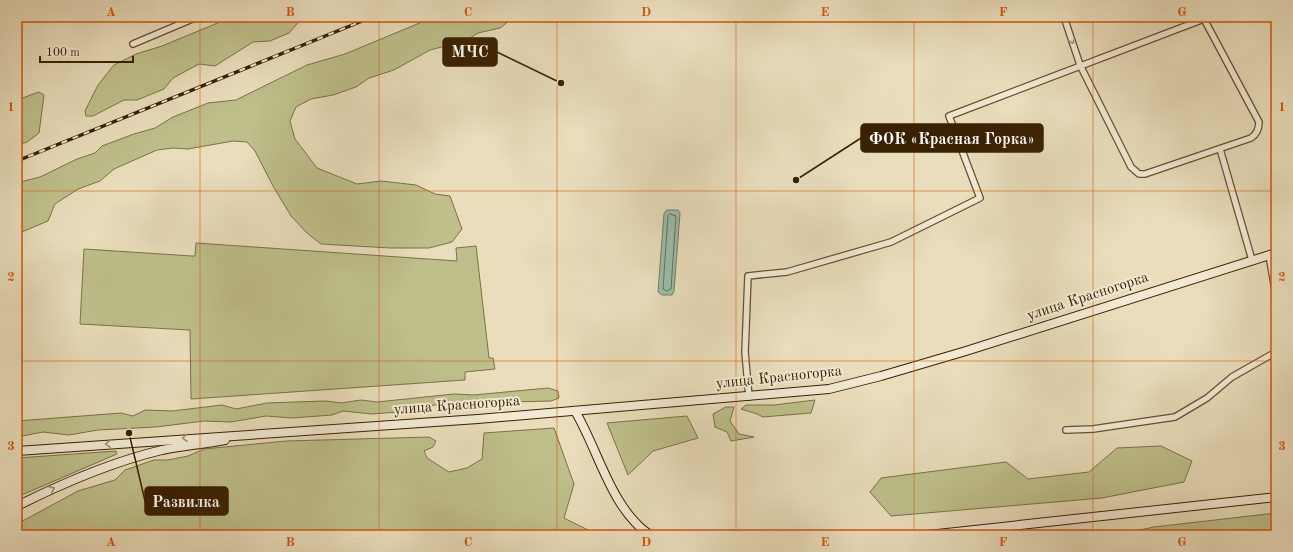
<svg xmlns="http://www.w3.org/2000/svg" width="1293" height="552" font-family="'Old Standard TT',serif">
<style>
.green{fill:#bebf8b;stroke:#7c7046}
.water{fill:#99bdab;stroke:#737e67}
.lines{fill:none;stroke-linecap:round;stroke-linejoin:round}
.shore{stroke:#696e56;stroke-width:1}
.minor-casing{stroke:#654f30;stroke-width:8}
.secondary-casing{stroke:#392001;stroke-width:10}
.minor{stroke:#f1e9d3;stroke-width:5.5}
.secondary{stroke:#f1e9d3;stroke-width:8}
.rail-casing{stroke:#392001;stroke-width:3.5}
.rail{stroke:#f1e9d3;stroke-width:2;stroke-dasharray:6;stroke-linecap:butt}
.oneway{stroke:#9e8f74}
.grid{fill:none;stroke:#d6530b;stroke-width:1;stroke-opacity:0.55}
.labels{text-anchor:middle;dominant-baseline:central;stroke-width:4;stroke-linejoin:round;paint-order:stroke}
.street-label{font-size:15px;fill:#392001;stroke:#f1e9d3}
.leader{fill:none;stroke:#392001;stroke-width:1.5}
.callout-dot{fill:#392001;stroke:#f1e9d3;stroke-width:1.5}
.callout{fill:#392001;stroke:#392001;stroke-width:1.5}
.callout-label{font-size:16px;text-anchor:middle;font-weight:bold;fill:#fff}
.neatline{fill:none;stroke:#d6530b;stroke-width:1.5}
.grid-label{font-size:13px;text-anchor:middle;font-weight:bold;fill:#d6530b}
</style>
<rect width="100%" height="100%" fill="#e9ddbb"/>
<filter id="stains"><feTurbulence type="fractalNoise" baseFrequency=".005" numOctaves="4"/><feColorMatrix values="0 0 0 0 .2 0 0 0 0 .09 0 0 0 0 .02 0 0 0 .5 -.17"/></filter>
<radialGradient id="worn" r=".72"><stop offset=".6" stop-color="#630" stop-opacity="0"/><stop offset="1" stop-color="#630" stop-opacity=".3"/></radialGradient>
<g class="green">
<path d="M232,17H303L289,33L270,41L253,42L215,66L199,64L173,78L164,89L137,100H124L93,116H86L85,111L98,85L114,65L136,54L162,46Z"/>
<path d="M434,17H514L500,28L478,33L465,41L430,50L394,70L369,78L356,87L333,95L311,99L296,107L290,121L295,139L317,168L357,184L381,181L416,185L435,194L450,196L462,229L452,242L429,248H390L321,244L307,233L291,216L273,186L255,151L247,142L233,141L188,149L173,148L157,150L114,169L100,181L78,189L55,204L48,221L17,234V184L20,182L40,177L77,159L95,153L102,146L134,134L155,128L173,117L208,103L236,100L307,65L345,54Z"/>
<path d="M39,92L44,95L39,133L27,142L17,145V100Z"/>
<path d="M196,243L457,261L456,248L476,246L489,358H493L495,369L465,372V380L191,399L190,330L80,324L84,249L192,256H195Z"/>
<path d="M548,388L558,391L559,398L551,401L508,402L493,406L468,402L434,405L412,411L372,414L343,411L332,415L292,418L266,416L231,422L204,421L156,427L98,430L69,435L43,432L17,437V421L121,413L133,416L145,410L172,411L222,405L236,409L267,403L295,402L326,401L341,403L361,400L377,402L454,394L474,395Z"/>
<path d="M815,400L811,413L763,417L757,414L741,409L746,405H774Z"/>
<path d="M726,407H734L730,421L739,434L754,437L731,441L727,432L715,427L713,414Z"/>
<path d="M687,416L698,438L653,451L628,475L607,423Z"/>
<path d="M554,428L574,484L564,518L598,535H17V524L78,491L115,480L125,470L154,460H168L188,456L204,449L286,441L429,437L436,441L433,447L424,451L427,458L449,472L467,468L482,459L484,433Z"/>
<path d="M1161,446L1192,461L1184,482L1102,498L891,516L870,492L881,478L1006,462L1028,479L1089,472L1117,448Z"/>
<path d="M116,451L117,454L17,497V458Z"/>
<path d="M1276,513V535H1115L1154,527Z"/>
</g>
<path class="water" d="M667,210H678L680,213L674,291L672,295H662L658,292L664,213Z"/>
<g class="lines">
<path class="shore" d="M670,214L676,216L671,289L667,291L663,289L668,216Z"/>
<g class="minor-casing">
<g id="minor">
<path d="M1064,17L1080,65L1131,167L1139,174H1145L1251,138C1257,134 1259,129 1259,122L1204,19"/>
<path d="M133,44L197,17"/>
<path d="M1220,149L1252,260"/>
<path d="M1269,255L1276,296"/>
<path d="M749,397L745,352L748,276L787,272L891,242L980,198L949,116L1204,19L1203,17"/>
<path d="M1066,430L1093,429L1175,417L1207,398L1232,377L1276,352"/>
</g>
</g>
<g class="secondary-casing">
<g id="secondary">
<path d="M575,411C598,449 611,509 650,535"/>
<path d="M17,451L478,419L829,389L881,376L966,351L1276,253"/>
<path d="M17,506C63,483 111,462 162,450C182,446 204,444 225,440"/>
<path d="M928,535L1276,497"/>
</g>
</g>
<use href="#minor" class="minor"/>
<use href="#secondary" class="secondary"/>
<g class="rail-casing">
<path id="rail" d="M17,161L372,17"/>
</g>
<use href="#rail" class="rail"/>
</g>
<defs><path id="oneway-chevron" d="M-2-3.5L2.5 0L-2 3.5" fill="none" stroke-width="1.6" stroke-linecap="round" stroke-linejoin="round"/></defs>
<g class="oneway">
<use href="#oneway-chevron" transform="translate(1072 41) rotate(71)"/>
<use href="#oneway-chevron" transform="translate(185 438) rotate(176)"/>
<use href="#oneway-chevron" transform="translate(108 444) rotate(176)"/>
<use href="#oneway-chevron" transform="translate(52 489) rotate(-24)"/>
</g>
<path class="grid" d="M200,17V535M379,17V535M557,17V535M736,17V535M914,17V535M1093,17V535M17,191H1276M17,361H1276"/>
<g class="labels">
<g class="street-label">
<text transform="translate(1088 297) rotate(-18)">улица Красногорка</text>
<text transform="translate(779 378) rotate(-6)">улица Красногорка</text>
<text transform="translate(457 406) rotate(-4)">улица Красногорка</text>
</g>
</g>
<path class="leader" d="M561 83L497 52M796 180L861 138M129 433L145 501"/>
<g class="callout-dot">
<circle cx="561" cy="83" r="4"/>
<circle cx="796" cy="180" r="4"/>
<circle cx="129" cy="433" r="4"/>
</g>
<g class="callout">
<rect x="443" y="38" width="54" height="28" rx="4"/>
<rect x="861" y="124" width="182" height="28" rx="4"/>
<rect x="145" y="487" width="83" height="28" rx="4"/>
</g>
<g class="callout-label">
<text x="470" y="57">МЧС</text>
<text x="952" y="144">ФОК «Красная Горка»</text>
<text x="186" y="507">Развилка</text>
</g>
<rect width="1293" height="552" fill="none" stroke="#e9ddbb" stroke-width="44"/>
<path d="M40 56v6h93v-6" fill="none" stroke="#392001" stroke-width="2"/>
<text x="46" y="56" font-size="12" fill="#392001" stroke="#f1e9d3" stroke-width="3" paint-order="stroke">100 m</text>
<rect x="22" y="22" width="1249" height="508" class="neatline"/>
<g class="grid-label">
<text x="111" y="16">A</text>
<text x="290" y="16">B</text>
<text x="468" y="16">C</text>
<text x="646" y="16">D</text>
<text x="825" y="16">E</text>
<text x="1003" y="16">F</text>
<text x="1182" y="16">G</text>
<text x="11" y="111">1</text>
<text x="1282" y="111">1</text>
<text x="11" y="281">2</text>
<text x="1282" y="281">2</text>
<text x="11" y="450">3</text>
<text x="1282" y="450">3</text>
<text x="111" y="546">A</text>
<text x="290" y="546">B</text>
<text x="468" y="546">C</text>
<text x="646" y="546">D</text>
<text x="825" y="546">E</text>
<text x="1003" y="546">F</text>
<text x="1182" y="546">G</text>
</g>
<rect width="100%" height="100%" filter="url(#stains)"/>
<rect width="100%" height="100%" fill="url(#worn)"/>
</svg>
